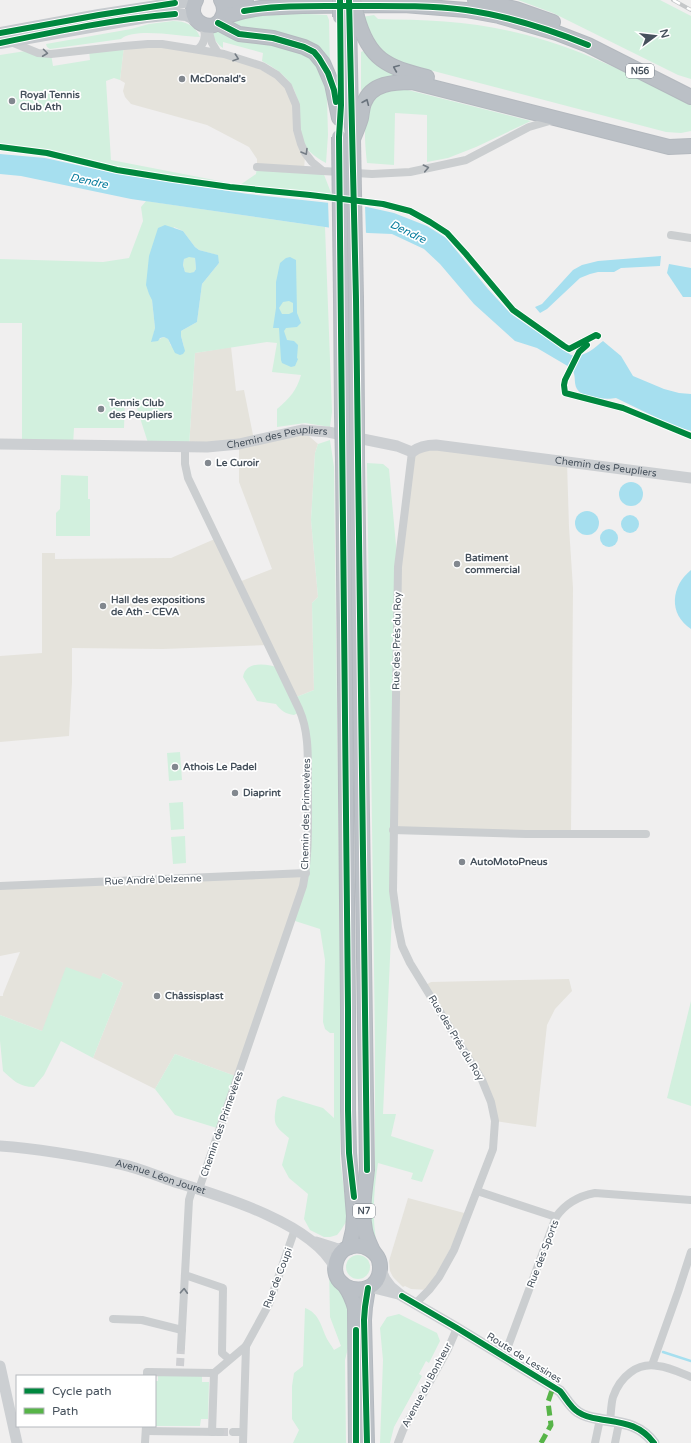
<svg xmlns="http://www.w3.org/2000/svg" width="691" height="1443" font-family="'Varela Round',sans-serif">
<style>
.commercial{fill:#e5e3dc}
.green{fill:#d2f0de;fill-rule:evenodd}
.water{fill:#a6dfef;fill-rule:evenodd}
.pier{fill:#f0efef}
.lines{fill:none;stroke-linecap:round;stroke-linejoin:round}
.stream{stroke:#a6dfef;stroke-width:2.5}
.street-tunnel{stroke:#cecfd2;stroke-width:8;stroke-dasharray:8 4;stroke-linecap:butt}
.highway-casing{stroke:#b4b9bf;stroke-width:16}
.street{stroke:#cbced0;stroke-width:8}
.secondary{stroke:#cccfd2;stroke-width:11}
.primary{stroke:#c6cace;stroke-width:12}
.highway{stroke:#bbc0c6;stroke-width:14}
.rail-casing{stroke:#c5c7c9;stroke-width:4}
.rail{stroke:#fff;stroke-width:2.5;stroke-dasharray:8;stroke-linecap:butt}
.highway-bridge-casing{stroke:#b4b9bf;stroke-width:16;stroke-linecap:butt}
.highway-bridge{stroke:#bbc0c6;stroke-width:14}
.quiet{stroke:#57b448;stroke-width:5;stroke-dasharray:10 5;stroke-linecap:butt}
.cycleway-casing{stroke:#fff;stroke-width:8}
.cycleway{stroke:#00873e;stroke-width:6}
.oneway{stroke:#757d85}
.oneway2{stroke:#69727c}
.poi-dot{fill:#82888f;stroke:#fff;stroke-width:1.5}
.labels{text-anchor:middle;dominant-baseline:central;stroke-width:3.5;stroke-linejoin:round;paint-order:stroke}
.shield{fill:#fff;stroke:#7e858d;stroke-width:1}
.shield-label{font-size:9px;font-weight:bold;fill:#46515c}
.poi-label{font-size:10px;font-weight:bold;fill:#46515c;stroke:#fff;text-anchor:start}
.street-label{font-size:10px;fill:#46515c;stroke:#fff}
.water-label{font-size:11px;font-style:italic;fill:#087d9e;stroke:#fff}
</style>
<rect width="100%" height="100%" fill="#f0efef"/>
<g class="commercial">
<path d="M148,44L248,62L288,86L305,157L304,169L257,167V159L249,147L207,125L131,104L125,97L123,91L125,83L120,80L124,46Z"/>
<path d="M231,347L236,391L244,390L254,440L302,430L318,444L315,453L311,520L318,597L312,603L314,690L294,698L269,645L163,649L72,648V682L69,736L0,742V656L42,653V553H55V559L171,558L217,538L239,582L272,569L239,482V444L189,447L195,353Z"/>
<path d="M417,448L567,462L569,527L573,588L571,834L393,830L397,606L412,452Z"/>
<path d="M306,873L238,1077L175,1054L155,1089L93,1058L123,983L103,973L101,979L42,1031L0,1015V996H3V994L20,952L0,956V886Z"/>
<path d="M569,979L572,991L555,1009L547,1025L536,1127L495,1121L491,1102L424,986L431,982Z"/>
<path d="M408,1198L468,1214L429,1290L411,1289L405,1286L403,1287L393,1277L390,1271L389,1261Z"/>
</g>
<g class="green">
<path d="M518,0H660L691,16V79L678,75L553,13Z"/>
<path d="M290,13L327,15L329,20L330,69L322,57L225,23L241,18Z"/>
<path d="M374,15L378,19C424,20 470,21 514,32C577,46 634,76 691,105V131L681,133L666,132L399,62L376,48L362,17Z"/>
<path d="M173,21C185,21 195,25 200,37C181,37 136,27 121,39L50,49L47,47L46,44L131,29L149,24Z"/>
<path d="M212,32H219L228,35L268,42L311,57L317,64L326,85L327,98L328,135L326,163C301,149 300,140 298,113C298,108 298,102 297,98C293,80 277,69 262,61L263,53L223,42V48C217,44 214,39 212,32Z"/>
<path d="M124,46L120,80L114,78L106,81L111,160L240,185L256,174L257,167L323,172L333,198L310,193L239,187L173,178L109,168L47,153L0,147V55L32,50L51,54L53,66L90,60L89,50Z"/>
<path d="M363,51L377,65L396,74L395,77L364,92L361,90V52Z"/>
<path d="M396,87L531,121L476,147L448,158L427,162V115L395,113L394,165L367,163C365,145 361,108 376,95C380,91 390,89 396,87Z"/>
<path d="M146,201L325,227L332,412L330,427L305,423L277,427V409C289,399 297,390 301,375L272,372L277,343L267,342L195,353L189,447L149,446L134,399H125L124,428H74L73,445L22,444V323H0V259L103,262L129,258L143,221L141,207ZM174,227L183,231L195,247L199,250L217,255L219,263L202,284L197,322L181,331V336L184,347L171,346L168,339L164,337L152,342L155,328L152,300Z"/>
<path d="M189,256L195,258L196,269L194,272L190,274L185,272L183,265L184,259Z"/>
<path d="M330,440L334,467L341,1030L340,1159L347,1213L346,1222L341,1230L337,1235L330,1237H324L310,1230L304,1219L308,1194L289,1178L282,1165L289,1138C271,1124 274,1122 277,1100L283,1096L323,1108L334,1118V1033H330L325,1029L323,1022L325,960L320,929L292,920L303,886L307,748L298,713L294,715C286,714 281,711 276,704L257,701L243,677C246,660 267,664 280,668L294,698L314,690L312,603L318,597L311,520L315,453L318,444Z"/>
<path d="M367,463L383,464L389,469L398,567L393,892L383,1114H396L391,1136L434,1150L422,1182L411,1179L413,1173L378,1163C374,1188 372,1215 376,1240C368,1230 371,1215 371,1202L369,1200L375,1170V1042Z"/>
<path d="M61,475L88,476V499H90V536H56V513L60,509Z"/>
<path d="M180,752L182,780L169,781L167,753Z"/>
<path d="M183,802L184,829L171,830L169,803Z"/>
<path d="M185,836L186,863L173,864L171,837Z"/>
<path d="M66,967L100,979L103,973L123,983L93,1058L61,1041L44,1075L34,1087C19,1087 13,1080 3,1071L0,1041V1015L42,1031Z"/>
<path d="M691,1001V1106L667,1098Z"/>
<path d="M175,1054L238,1077L220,1129L175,1115L155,1089Z"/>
<circle cx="358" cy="1267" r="12"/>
<path d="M329,1267L350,1304L351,1336L345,1360L346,1443H293L299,1430L292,1419V1386L294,1373L303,1366L305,1308C319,1313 321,1326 327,1339C329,1343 332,1346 334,1350L341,1346L330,1317Z"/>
<path d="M399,1314L437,1333L440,1341L429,1363L426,1361L419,1374L422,1376L394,1427L390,1443H380L383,1360L380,1328L387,1317Z"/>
<path d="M158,1374L202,1375V1382H209L208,1419H201L200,1426H156V1419L155,1418V1381H158Z"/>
</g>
<g class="water">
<path d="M0,154L45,158L118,174L248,194L367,207L394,213L427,226L446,238L488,289L511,314L571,355C584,358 593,349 603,341L621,356L633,376L664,389L679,393L691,394V431L672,425L616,398C606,400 582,398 577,389C573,382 577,375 571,368L537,348L515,341L474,304L440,264L424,249L392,234L368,233L325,227L131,199L21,176L0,174Z"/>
<path d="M165,225L183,231L195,247L199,250L218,255L219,263L202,284L197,322L181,331V336L185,351L183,354L180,355L175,353L168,339L164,337L160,338L158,341L151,342L155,328L152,300L149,294L146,285L149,256L158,228ZM189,257L195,258L196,269L194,272L190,273L185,272L183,265L184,259Z"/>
<path d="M661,256L660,266L621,268L614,272H598L590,274L580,278L547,309L540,313L535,307L542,304L573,270L582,265L598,261Z"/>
<path d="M290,257L296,260L297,313L301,323L297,327L286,328L284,331L287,340L294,341L298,345L297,358L298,359L295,366L291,367L282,363L281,360L279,328H273L276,308V282L280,263L286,258ZM289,301L293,303V312L289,314H282L279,308L283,302Z"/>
<path d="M669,264L691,268V297H683L667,273Z"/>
<circle cx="631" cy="494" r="12"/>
<circle cx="587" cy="523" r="12"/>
<circle cx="630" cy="524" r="9"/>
<circle cx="609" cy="538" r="9"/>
<path d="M691,570V629C668,614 671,586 691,570Z"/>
</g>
<path class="pier" d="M328,201L365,205L366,234L329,230Z"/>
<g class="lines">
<path class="stream" d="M663,1352L691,1361"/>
<g class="street-tunnel">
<path d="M180,1366L181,1347"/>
<path d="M220,1432H233"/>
</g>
<g class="highway-casing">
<g id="highway">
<path d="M196,0C183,22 216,37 223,15C225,10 224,5 221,0"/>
<path d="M223,0L230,1L246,0"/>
<path d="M475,0L516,9L553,22"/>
<path d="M223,17L244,11L261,8L302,6L404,5L466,10L499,16L557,33L588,45L691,97"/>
<path d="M349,17L351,118L353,136"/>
<path d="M357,17C369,60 387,67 427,77"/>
<path d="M218,23L239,34L273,38L304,47L314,52L323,63L332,84L339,118"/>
<path d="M353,139C356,132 359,125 361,118C362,113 362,108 364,103C371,83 394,82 412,82L669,147L691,146"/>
<path d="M341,299L342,415"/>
<path d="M356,299L357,415"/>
<path d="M343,461L348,1009V1110L349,1153L354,1216L353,1230L349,1247"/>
<path d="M357,461L367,1170C365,1189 361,1211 365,1230C366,1237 370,1244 373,1251"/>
<path d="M345,1286C360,1294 380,1288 380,1268C381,1251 361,1241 347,1248C336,1253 332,1269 338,1279C340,1282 343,1284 345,1286C350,1293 353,1301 355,1308L356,1443"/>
<path d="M367,1443L364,1320L365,1307L368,1288"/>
</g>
</g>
<g class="street">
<path d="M207,26L212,43L218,53"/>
<path d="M11,42L38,53L51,54L124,46L148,44H162L224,54L262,66L277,75L288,86L296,105L297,130L301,144L305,153L312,162L323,171L372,174L410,172L466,160L529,127L553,120"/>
<path d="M198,49C204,44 206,37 204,29"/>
<path d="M257,167L322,171"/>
<path d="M671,235L691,238"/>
<path d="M185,447V464L188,478L299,709C311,736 307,766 308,794C308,825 309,855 303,886L199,1189"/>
<path d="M412,452L398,567L393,891L398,927L402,946L410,963L482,1080L491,1102L495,1121L493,1149L454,1250L439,1277L429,1290L415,1304"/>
<path d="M393,830L526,834H646"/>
<path d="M0,886L306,873"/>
<path d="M477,1191L556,1217"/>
<path d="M185,1275L223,1288L222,1353L229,1359"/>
<path d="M113,1319L142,1320L182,1330"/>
<path d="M181,1347L189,1200L193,1187"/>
<path d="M504,1357L556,1217C565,1204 579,1196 595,1193L691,1200"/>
<path d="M652,1365L678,1292L691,1252"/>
<path d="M147,1376V1372L214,1373L246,1346L269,1304L295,1229"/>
<path d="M610,1422C611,1413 611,1404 613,1397C620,1377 637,1362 658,1366C669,1367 681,1373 691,1377"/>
<path d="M146,1431L220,1432"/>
<path d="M212,1432L214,1373"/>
<path d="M233,1432H243"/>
<path d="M145,1443L146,1426"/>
<path d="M243,1443L246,1346"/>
<path d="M398,1443L403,1430L448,1349L457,1328"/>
<path d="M595,1443L600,1419"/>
<path d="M615,1443L619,1423"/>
</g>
<g class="secondary">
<path id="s1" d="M0,444L207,447L239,444L302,430L328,432L397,446L412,452C420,446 427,445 436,445L691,478"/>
<path id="s2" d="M0,1146C40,1149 81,1156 120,1164C139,1168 157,1176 175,1182C221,1196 313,1223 335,1268"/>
<path d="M316,1242L335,1248L344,1250"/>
<path d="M380,1268L385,1279L391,1287L402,1296L457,1328L560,1391C566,1398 570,1407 578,1412C584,1416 592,1418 599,1419C621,1423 639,1423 654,1443"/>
<path d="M370,1287L398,1294"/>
<path d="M0,1366L17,1443"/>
</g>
<g class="primary">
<path d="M0,33L99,15L196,0"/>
<path d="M0,43L146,17L175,14L186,15L195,19"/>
</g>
<use href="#highway" class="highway"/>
<g class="rail-casing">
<path id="rail" d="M673,0L691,10"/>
</g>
<use href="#rail" class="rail"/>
<g class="highway-bridge-casing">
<g id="highway-bridge">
<path d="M340,0V17"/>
<path d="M353,0L357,17"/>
<path d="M339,137L341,299"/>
<path d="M353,139L356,299"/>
<path d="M342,415L343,461"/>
<path d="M357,415V461"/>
</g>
</g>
<use href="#highway-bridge" class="highway-bridge"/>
<path class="quiet" d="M541,1443L551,1425L548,1402L553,1387"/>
<g class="cycleway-casing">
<g id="cycleway">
<path d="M340,0L341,105L339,137L348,1009V1110L349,1153L354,1197"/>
<path d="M349,0L356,299L367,1170"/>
<path d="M244,11C278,5 313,6 347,6C387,6 426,5 466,10C508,16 548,29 588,45"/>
<path d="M218,23L239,34L273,38L304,47L314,52L319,58L328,73L334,90L336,102"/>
<path d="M0,33L99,15L175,3"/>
<path d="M0,43C58,31 116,19 175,14"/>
<path d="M0,147L47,153L117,170L173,179L230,187L310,195L383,204L410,211L430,222L447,233L466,254L513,310L564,346L569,349L571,348L596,335L598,336"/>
<path d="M587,345L579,352L565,380L564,385L565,393L623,408L691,436"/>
<path d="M402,1296L457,1328L560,1391C566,1398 570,1407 578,1412C584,1416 592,1418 599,1419C621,1423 639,1423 654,1443"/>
<path d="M356,1330V1443"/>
<path d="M367,1443L364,1320L365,1307L368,1288"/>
</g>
</g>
<use href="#cycleway" class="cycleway"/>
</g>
<defs><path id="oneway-chevron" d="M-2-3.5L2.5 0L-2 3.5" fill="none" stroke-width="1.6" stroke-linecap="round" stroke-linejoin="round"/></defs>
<g class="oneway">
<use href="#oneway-chevron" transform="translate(45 53) rotate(7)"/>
<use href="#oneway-chevron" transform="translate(236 58) rotate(19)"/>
<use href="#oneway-chevron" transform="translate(305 152) rotate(59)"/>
<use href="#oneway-chevron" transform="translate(426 168) rotate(-12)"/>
<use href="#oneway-chevron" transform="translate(184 1291) rotate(-87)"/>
</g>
<g class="oneway2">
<use href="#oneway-chevron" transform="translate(396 68) rotate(-157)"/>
<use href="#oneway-chevron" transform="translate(366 102) rotate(-67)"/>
</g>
<g class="poi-dot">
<circle cx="182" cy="79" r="4"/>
<circle cx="12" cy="101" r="4"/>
<circle cx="101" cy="409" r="4"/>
<circle cx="208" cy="463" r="4"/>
<circle cx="457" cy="564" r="4"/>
<circle cx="103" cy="606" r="4"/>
<circle cx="175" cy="767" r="4"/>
<circle cx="235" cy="793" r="4"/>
<circle cx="462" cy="862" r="4"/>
<circle cx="157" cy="996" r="4"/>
</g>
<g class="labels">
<g class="shield">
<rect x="626" y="64" width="28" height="14" rx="3"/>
<rect x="353" y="1204" width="22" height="14" rx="3"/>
</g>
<g class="shield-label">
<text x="640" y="71">N56</text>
<text x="364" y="1211">N7</text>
</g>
<g class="poi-label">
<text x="190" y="79">McDonald's</text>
<text x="20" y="95">Royal Tennis<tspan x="20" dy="12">Club Ath</tspan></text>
<text x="109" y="403">Tennis Club<tspan x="109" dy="12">des Peupliers</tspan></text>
<text x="216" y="463">Le Curoir</text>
<text x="465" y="558">Batiment<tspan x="465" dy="12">commercial</tspan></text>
<text x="111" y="600">Hall des expositions<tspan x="111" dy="12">de Ath - CEVA</tspan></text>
<text x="183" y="767">Athois Le Padel</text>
<text x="243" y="793">Diaprint</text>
<text x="470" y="862">AutoMotoPneus</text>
<text x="165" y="996">Châssisplast</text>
</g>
<g class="street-label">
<text stroke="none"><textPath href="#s1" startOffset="278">Chemin des Peupliers</textPath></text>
<text stroke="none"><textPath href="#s1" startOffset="613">Chemin des Peupliers</textPath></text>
<text transform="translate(397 641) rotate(-89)">Rue des Prés du Roy</text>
<text transform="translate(306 814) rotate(-89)">Chemin des Primevères</text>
<text transform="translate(153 880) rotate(-2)">Rue André Delzenne</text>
<text transform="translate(456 1038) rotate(59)">Rue des Prés du Roy</text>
<text transform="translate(222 1124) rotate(-71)">Chemin des Primevères</text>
<text stroke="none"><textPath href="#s2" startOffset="164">Avenue Léon Jouret</textPath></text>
<text transform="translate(543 1254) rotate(-69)">Rue des Sports</text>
<text transform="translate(278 1278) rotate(-69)">Rue de Coupi</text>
<text transform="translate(524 1358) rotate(32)">Route de Lessines</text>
<text transform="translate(427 1385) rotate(-62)">Avenue du Bonheur</text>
</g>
<g class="water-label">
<text transform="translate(89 181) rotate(12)">Dendre</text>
<text transform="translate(408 232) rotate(26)">Dendre</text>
</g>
</g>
<rect x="16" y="1375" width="140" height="52" fill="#ffffff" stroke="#b5b9be"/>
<rect x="24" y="1388" width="20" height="6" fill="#00873e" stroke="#b5b9be"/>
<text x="52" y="1395" font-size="12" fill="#46515c">Cycle path</text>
<rect x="24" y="1408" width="20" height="6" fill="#57b448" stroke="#b5b9be"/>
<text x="52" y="1415" font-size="12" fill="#46515c">Path</text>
<g transform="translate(655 36) rotate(75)" stroke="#ffffff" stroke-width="3" paint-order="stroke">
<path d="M0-3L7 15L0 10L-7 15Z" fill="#46515c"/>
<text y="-6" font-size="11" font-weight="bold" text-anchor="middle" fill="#46515c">N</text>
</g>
</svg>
